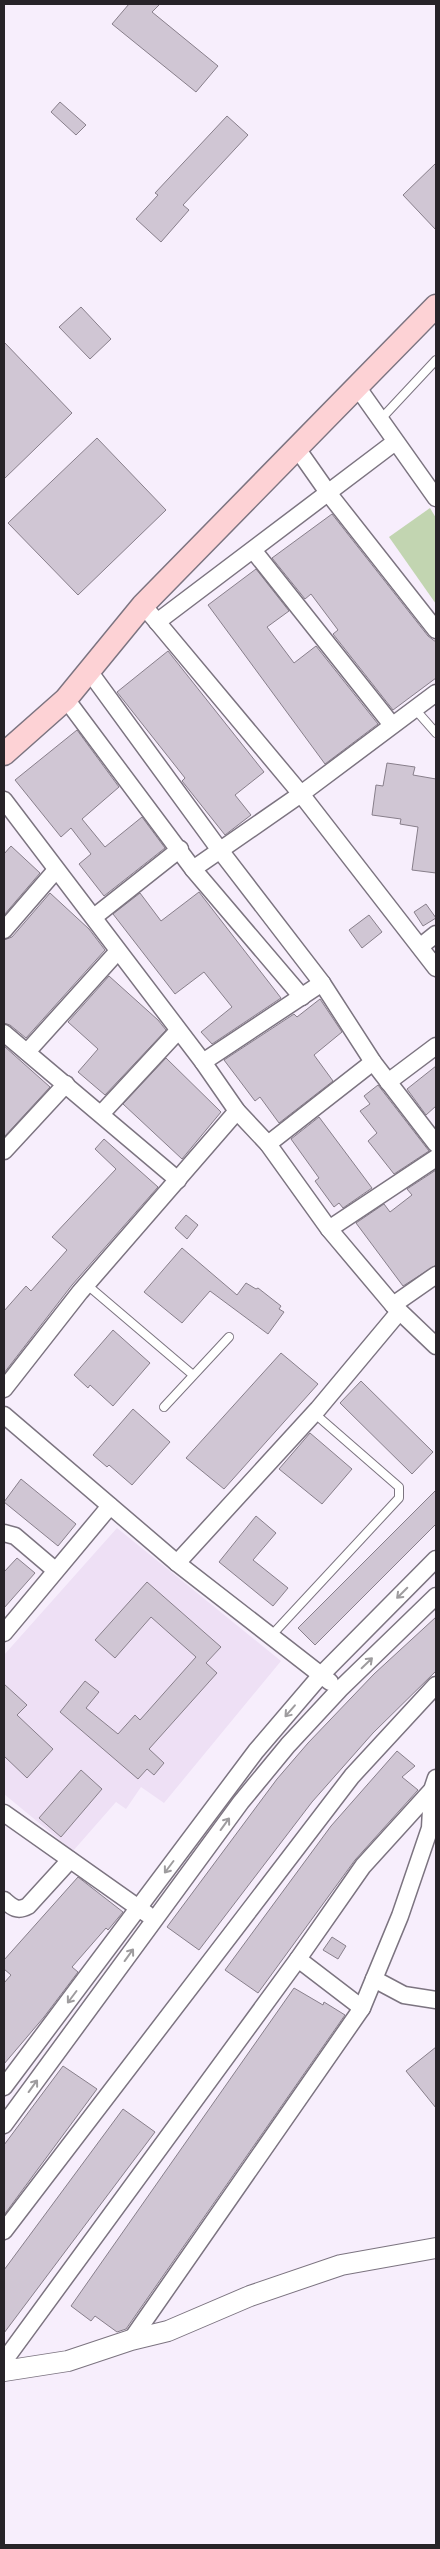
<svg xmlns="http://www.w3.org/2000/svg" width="440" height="2549" font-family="Helvetica,sans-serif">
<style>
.built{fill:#eee0f5}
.green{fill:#c2d5b1}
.building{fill:#d0c6d4;stroke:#887f8b}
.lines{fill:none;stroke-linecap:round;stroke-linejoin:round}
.service-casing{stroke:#7c7480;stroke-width:10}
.minor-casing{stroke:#7c7480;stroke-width:19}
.tertiary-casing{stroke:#7c7480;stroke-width:22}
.secondary-casing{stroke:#7c7480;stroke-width:25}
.service{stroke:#fff;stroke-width:8}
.minor{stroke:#fff;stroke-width:16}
.tertiary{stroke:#fff;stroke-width:20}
.secondary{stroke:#fdd2d5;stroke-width:22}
.oneway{stroke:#9e9c9e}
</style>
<rect width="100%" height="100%" fill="#f7eefc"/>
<path class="built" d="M117,1528L281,1661L164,1803L141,1787L126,1809L116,1802L73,1851L4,1794V1655Z"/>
<path class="green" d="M430,508L436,518V604L389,537Z"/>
<g class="building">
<path d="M129,4H160L152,12L218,66L196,92L112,24Z"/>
<path d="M60,102L86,125L76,135L51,112Z"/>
<path d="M227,116L248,135L183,205L189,210L161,242L136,219L158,195L155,193Z"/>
<path d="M436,163V230L403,195Z"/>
<path d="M81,307L111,339L90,359L59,327Z"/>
<path d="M4,342L72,413L4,479Z"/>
<path d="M97,438L166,510L78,595L8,523Z"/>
<path d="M332,514L428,636L436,642V678L393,710L333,634L338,630L311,594L305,599L272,558Z"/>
<path d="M256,569L289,611L267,627L294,663L316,646L378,724L325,764L208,605Z"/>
<path d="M168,651L264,772L235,795L251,815L225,835L182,781L185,778L117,692Z"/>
<path d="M77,730L119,787L82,819L105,847L142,817L165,848L104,896L79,864L91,854L71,828L61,837L15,780Z"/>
<path d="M387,763L415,767L413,775L436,779V873L412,870L418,827L400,824L401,819L372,815L376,785L383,786Z"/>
<path d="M11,846L40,873L4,915V854Z"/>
<path d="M199,892L281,998L212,1044L201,1032L232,1007L204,972L175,994L113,914L140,893L161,921Z"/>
<path d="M50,893L89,929L105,950L26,1038L10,1025L4,1023V940L12,937Z"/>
<path d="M426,904L436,918L423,926L414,912Z"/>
<path d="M369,915L382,932L362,948L349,930Z"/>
<path d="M109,976L158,1020L166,1030L105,1095L78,1072L98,1049L68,1022Z"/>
<path d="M320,999L342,1032L314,1055L333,1081L279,1123L260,1097L255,1101L224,1060L294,1014L297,1017Z"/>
<path d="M4,1046L50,1087L4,1137Z"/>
<path d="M166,1058L221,1112L182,1159L123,1104Z"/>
<path d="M436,1066V1106L426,1115L407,1089Z"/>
<path d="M378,1085L429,1151L394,1174L368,1141L377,1133L360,1111L370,1104L364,1096Z"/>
<path d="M319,1117L372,1188L343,1208L339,1203L334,1207L315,1181L319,1178L291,1139Z"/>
<path d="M104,1139L158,1187L72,1285L4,1373V1311L26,1286L31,1291L67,1250L52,1237L116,1169L95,1149Z"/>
<path d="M436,1170V1265L403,1286L356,1223L384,1204L390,1212L412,1195L407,1189Z"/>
<path d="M186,1215L198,1225L187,1239L175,1228Z"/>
<path d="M182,1248L237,1295L246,1283L256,1289L258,1288L281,1306L279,1309L284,1312L268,1334L210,1291L182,1323L144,1292Z"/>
<path d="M113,1330L150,1363L113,1406L90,1385L88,1388L74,1375Z"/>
<path d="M281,1353L318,1384L224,1489L186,1458Z"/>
<path d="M361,1381L433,1452L412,1474L340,1403Z"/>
<path d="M133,1409L170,1442L132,1485L109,1465L107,1467L93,1455Z"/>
<path d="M310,1433L352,1469L322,1504L279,1469Z"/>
<path d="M21,1479L76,1524L58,1546L4,1502Z"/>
<path d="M436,1490V1524L315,1645L298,1628Z"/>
<path d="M256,1516L276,1533L253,1560L288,1588L273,1606L219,1562Z"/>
<path d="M17,1558L35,1573L4,1608V1572Z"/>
<path d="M147,1582L221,1647L206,1663L217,1673L149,1749L164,1763L154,1775L147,1769L138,1779L60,1712L85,1681L99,1692L86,1708L118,1734L135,1715L140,1720L196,1657L151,1617L115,1658L95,1640Z"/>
<path d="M436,1617V1671L373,1733L312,1802L199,1950L167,1927L277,1779L308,1743L374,1674Z"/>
<path d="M4,1684L27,1705L17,1715L53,1749L27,1778L4,1756Z"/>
<path d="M397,1751L415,1766L402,1777L418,1790L355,1860L258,1993L225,1970L331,1826Z"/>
<path d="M81,1770L102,1789L61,1837L39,1818Z"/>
<path d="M78,1877L123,1912L108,1930L106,1928L72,1967L78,1972L44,2017L4,2064V1983L11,1975L4,1969V1960Z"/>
<path d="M332,1937L346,1946L338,1959L323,1950Z"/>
<path d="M294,1988L323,2005L324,2002L345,2015L126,2329L117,2332L95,2316L91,2321L71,2306Z"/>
<path d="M436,2047V2108L406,2071Z"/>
<path d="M63,2066L97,2089L4,2215V2145Z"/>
<path d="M123,2109L155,2132L4,2333V2270Z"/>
</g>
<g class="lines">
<g class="service-casing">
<g id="service">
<path d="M380,420L436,360"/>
<path d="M414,708L436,733"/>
<path d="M86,1284L193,1375"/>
<path d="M164,1407L229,1337"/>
<path d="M270,1637L399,1498V1487L314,1413"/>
</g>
</g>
<g class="minor-casing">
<g id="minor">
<path d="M358,388L436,498"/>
<path d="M296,447L329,494L436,630"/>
<path d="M253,550L392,725"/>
<path d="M143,605L301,794L436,968"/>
<path d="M157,622L395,442"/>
<path d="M89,671L219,849L322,983L373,1062L436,1144"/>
<path d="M66,699L193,869L302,997"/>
<path d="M4,800L203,1062L237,1111L268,1144L329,1229L393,1305L436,1346"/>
<path d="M193,869L301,794L436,693"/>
<path d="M94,917L180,849"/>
<path d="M4,930L56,870"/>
<path d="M421,946L436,934"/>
<path d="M4,1033L178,1180"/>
<path d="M27,1052L118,951"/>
<path d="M203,1062L322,983"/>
<path d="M388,1082L436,1046"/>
<path d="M101,1114L178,1031"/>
<path d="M268,1144L373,1062"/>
<path d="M4,1151L66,1084"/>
<path d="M329,1229L436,1158"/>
<path d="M393,1305L436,1275"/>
<path d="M4,1389L80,1292L237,1111"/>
<path d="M4,1415L177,1563L330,1682"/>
<path d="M4,1533L15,1536L55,1570"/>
<path d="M177,1563L318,1409L399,1312"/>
<path d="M4,1633L110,1506"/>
<path d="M4,1813L147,1914"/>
<path d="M4,1900C12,1907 17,1912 28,1906L70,1860"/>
<path d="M374,1979L404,1995L436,2000"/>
<path d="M362,2008L400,1916L430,1828L432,1790"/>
<path d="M4,2087L256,1751L321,1675L436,1559"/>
<path d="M4,2125L241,1802L288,1745L340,1689L436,1596"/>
<path d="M4,2231L352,1776L436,1685"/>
<path d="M131,2340L362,2008L298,1959"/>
<path d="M4,2361L298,1959L363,1866L432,1790L436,1778"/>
</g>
</g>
<g class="tertiary-casing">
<path id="tertiary" d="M4,2371L68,2361L131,2340L168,2331L250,2296L341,2265L436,2248"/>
</g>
<g class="secondary-casing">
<path id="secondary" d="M4,754L66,699L143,605L436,306"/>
</g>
<use href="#service" class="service"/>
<use href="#minor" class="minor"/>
<use href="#tertiary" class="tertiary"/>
<use href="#secondary" class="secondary"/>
</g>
<defs><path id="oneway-shaft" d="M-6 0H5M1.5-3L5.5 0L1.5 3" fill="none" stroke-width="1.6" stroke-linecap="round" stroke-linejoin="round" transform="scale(1.25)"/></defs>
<g class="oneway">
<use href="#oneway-shaft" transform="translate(402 1593) rotate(135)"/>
<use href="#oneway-shaft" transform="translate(367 1663) rotate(-44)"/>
<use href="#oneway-shaft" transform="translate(290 1711) rotate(131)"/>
<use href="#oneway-shaft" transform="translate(225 1824) rotate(-54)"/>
<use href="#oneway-shaft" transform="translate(169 1867) rotate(127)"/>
<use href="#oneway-shaft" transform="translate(129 1955) rotate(-54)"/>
<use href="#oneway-shaft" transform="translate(72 1997) rotate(127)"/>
<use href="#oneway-shaft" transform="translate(33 2086) rotate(-54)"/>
</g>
<rect width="440" height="2549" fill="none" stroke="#272328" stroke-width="10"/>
</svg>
